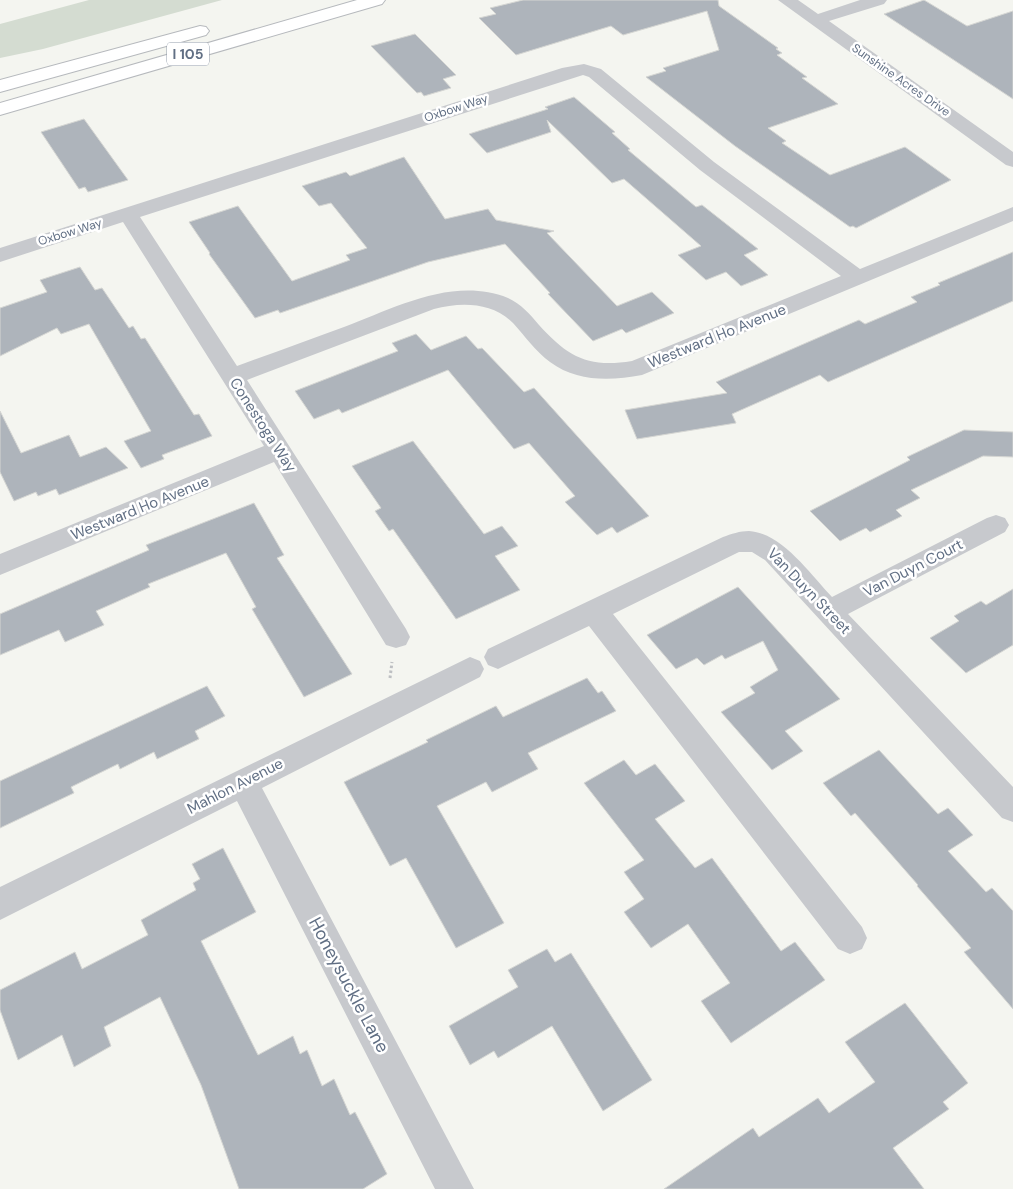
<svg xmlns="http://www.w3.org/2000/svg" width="1013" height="1189" font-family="'DM Sans',sans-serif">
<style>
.green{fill:#d4dcd1}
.building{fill:#aeb4bb;stroke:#d5d6d3}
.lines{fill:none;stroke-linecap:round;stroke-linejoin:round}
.highway-casing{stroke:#b6b9bd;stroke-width:2}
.path{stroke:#bdbfc2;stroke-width:3;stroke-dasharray:2.5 2.5;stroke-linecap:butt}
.minor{fill:#c7c9cd;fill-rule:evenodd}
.highway{fill:#fff;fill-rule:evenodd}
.labels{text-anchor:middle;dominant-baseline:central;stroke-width:5;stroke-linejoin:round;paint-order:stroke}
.far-street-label{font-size:12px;fill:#616f84;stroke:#fff}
.shield{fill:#fff;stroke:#909aa9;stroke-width:1}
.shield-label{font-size:14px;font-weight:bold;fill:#616f84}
.street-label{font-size:15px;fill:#616f84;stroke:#fff}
.near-street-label{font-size:18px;fill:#616f84;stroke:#fff}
</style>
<rect width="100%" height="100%" fill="#f4f5f0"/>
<path class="green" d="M89,0H222L43,49L0,58V24Z"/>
<g class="building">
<path d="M523,0H718L719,6L778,48L776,49L782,53L777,55L807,77L802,78L838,104L768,128L786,141L782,143L830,175L905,147L951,180L856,228L853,226L850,227L735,146L646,77L666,71L663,68L719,50L707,11L623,35L611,26L516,55L479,18L496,14L490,8Z"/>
<path d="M924,0L967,26L1013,11V99L884,14Z"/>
<path d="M415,34L456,75L443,79L451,88L424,96L421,92L417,93L371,46Z"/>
<path d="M574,97L615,132L612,133L630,149L628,150L696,207L702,205L758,249L744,255L768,275L741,286L726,272L706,280L678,255L701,246L624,179L612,183L547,120L551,132L487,153L469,134L548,109L545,107Z"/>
<path d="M84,119L128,180L88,192L85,187L79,189L41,132Z"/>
<path d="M404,157L445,219L488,209L496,220L554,231L547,233L617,306L652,292L674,313L626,333L622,329L593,341L548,294L550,293L505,244L428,262L280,313L278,310L255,318L209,254L210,253L189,222L238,206L292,281L350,260L346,255L367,248L331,203L319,206L302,186L346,172L350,176Z"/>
<path d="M1013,252V301L828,382L820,375L732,414L736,423L637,439L625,410L727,393L716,382L859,320L865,324L917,302L911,297L940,285L938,283Z"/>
<path d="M80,267L95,290L102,288L129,328L133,326L141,339L145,338L194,415L199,414L212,436L162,455L164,459L141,468L124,441L151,431L89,324L61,334L57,328L0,356V308L47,292L40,280Z"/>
<path d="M416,334L431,350L466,336L478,349L482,348L524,392L534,388L649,516L617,533L612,527L597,535L565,502L575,496L529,443L514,449L448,370L342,413L339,409L314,419L295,391L398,351L392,343Z"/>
<path d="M0,411L21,453L69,435L80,457L106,447L128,468L59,495L56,489L38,496L36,492L14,501L0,472Z"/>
<path d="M964,430L1013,432V457L983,456L911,490L920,498L896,510L902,516L870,532L866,528L840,541L810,511L910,460L907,457Z"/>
<path d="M413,441L484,534L502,526L518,546L495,556L520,590L456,619L393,529L389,531L375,511L381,508L352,466Z"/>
<path d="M254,503L284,555L277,558L352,674L304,697L252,609L256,607L226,553L148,584L150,587L96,611L104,625L65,642L59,630L0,655V614L149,550L146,545Z"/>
<path d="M738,587L840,699L785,731L803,751L772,770L721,712L755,693L750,687L778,670L763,641L725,659L722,655L704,665L697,658L676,669L647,635Z"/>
<path d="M1013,589V645L966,673L930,638L959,621L954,616L981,601L986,605Z"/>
<path d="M587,678L598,693L602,691L616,711L528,753L538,769L492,792L486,782L437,806L504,923L456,948L406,858L390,866L344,782L428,742L426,740L496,706L503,717Z"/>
<path d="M207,686L225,716L195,731L199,739L157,759L154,752L120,769L118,764L71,787L74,793L0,828V781Z"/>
<path d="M879,750L938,814L948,808L973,835L948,851L986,892L992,888L1013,911V1009L964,952L971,948L917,886L918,885L855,813L851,816L823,783Z"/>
<path d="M624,760L636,775L655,764L685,801L655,819L695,868L712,858L781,951L795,942L825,980L731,1043L701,1001L730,983L688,924L651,948L624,912L644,899L624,872L644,860L584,783Z"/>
<path d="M223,848L256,912L201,941L258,1055L293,1036L300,1054L307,1050L322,1086L334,1079L350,1115L355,1112L387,1174L363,1189H239L201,1085L160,997L104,1027L111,1046L74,1067L62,1035L18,1060L0,1010V990L75,952L82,969L148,935L141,920L196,890L193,883L200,879L192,864Z"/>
<path d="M547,949L555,962L571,953L652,1080L603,1111L552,1026L498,1058L494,1051L470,1065L449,1026L518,987L508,970Z"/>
<path d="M905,1003L968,1083L943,1102L949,1109L893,1148L924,1189H664L753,1128L759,1137L818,1098L829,1113L875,1082L845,1042Z"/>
</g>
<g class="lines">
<g class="highway-casing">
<g id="highway">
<path d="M357,0H385L382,4L0,115V103Z"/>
<path d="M200,26L206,27L209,31L206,35L0,92V80Z"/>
</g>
</g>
<path class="path" d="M390,678L392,662"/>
<g class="minor">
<path d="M778,0H798L818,14L860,0H887L884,4L829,21L1013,152V167L1006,165Z"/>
<path d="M584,64L601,69L714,162L860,269L1013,207V221L642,375C610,381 577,382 550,362C535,351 525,336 513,323C492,302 461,302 434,309L247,380L406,629L410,637L406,645L396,648L386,645L274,462L0,575V554L264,446L123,222L0,262V248L562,68ZM583,75L589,77L700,170L841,276L632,361C588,368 568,357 539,325C530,314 521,304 508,298C453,276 395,308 344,327C308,340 273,353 237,366L140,217Z"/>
<path d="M996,515L1005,518L1009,525L1005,532L848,614L1013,787V822L1002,818L765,560L752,552H739L613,614L862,927L867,938L862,949L850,954L838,949L589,626L498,669L488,665L484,657L488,649L723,537C731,534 740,531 749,531C782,533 810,574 832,597L987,518Z"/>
<path d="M470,657L480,661L484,669L480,677L262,788L474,1189H435L237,801L0,920V887Z"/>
</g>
<use href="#highway" class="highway"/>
</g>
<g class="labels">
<g class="far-street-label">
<text transform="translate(901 80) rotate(35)">Sunshine Acres Drive</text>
<text transform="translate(456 108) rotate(-18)">Oxbow Way</text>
<text transform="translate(70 232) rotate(-17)">Oxbow Way</text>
</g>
<rect class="shield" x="167" y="42.5" width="42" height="23" rx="4"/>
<g class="shield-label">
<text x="188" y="54">I 105</text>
</g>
<g class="street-label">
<text transform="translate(717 336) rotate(-22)">Westward Ho Avenue</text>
<text transform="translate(263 425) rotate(57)">Conestoga Way</text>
<text transform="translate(140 508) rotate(-22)">Westward Ho Avenue</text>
<text transform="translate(913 568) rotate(-27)">Van Duyn Court</text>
<text transform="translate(809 591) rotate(46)">Van Duyn Street</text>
<text transform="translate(235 786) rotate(-27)">Mahlon Avenue</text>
</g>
<g class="near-street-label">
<text transform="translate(349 985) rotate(62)">Honeysuckle Lane</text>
</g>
</g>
</svg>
